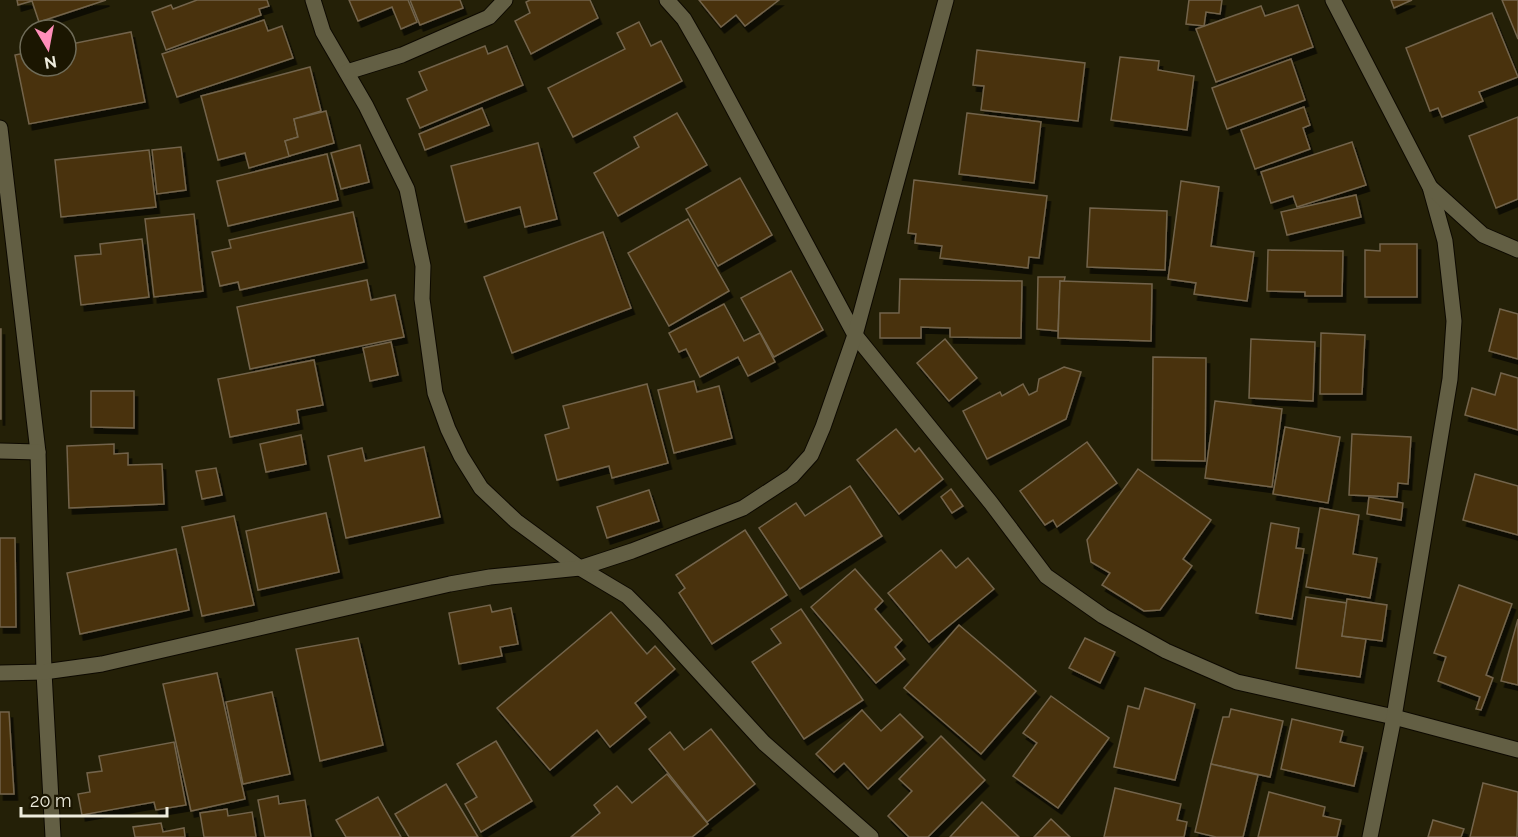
<svg xmlns="http://www.w3.org/2000/svg" width="1518" height="837" font-family="Raleway,sans-serif">
<style>
.building{fill:#48330a;stroke:#73644c;stroke-width:1.5;filter:url(#shadow)}
.lines{fill:none;stroke-linecap:round;stroke-linejoin:round}
.minor-casing{stroke:#0d0900;stroke-width:17}
.minor{stroke:#635f44;stroke-width:15}
</style>
<defs>
<filter id="shadow"><feDropShadow dx="3.5" dy="6" stdDeviation="0" flood-color="#0009"/></filter>
</defs>
<rect width="100%" height="100%" fill="#242007"/>
<g class="building">
<path d="M17,0H106L39,22L32,1L18,5Z"/>
<path d="M197,0H267L269,6L259,9L261,15L166,50L152,12L171,5L173,9Z"/>
<path d="M349,0H408L417,22L401,29L392,7L358,21Z"/>
<path d="M410,0H460L463,8L420,25Z"/>
<path d="M530,0H590L598,18L531,54L515,21L530,13L526,2Z"/>
<path d="M699,0H779L745,26L736,15L721,27Z"/>
<path d="M1189,0H1222L1220,14L1206,12L1204,26L1186,24Z"/>
<path d="M1391,0H1412L1394,8Z"/>
<path d="M1502,0H1518V39Z"/>
<path d="M1298,5L1313,47L1216,82L1196,29L1261,6L1265,16Z"/>
<path d="M1492,13L1518,77L1479,92L1483,101L1442,117L1438,108L1430,111L1406,48Z"/>
<path d="M264,20L268,31L282,26L293,58L177,97L162,54Z"/>
<path d="M639,22L651,46L661,41L682,81L573,137L548,88L625,49L617,33Z"/>
<path d="M131,32L145,102L29,124L15,55L30,52V66H66V45Z"/>
<path d="M485,46L488,54L507,46L523,85L420,128L407,99L427,90L419,72Z"/>
<path d="M977,50L1085,63L1078,121L981,110L984,86L973,85Z"/>
<path d="M1120,57L1159,61L1158,70L1194,76L1187,130L1111,120Z"/>
<path d="M1291,59L1305,100L1227,129L1212,88Z"/>
<path d="M310,67L321,111L294,119L298,137L285,141L290,156L249,168L245,153L218,160L201,96Z"/>
<path d="M1304,107L1310,125L1303,128L1310,149L1255,169L1241,130Z"/>
<path d="M482,108L489,125L425,150L419,134Z"/>
<path d="M326,111L334,143L289,156L285,141L298,137L294,119Z"/>
<path d="M677,113L707,165L618,216L594,173L639,147L634,137Z"/>
<path d="M967,113L1041,122L1034,183L959,174Z"/>
<path d="M1518,117V199L1496,208L1469,136Z"/>
<path d="M1352,142L1366,185L1297,207L1293,196L1271,203L1261,172Z"/>
<path d="M538,143L557,219L525,227L520,207L465,222L451,166Z"/>
<path d="M360,145L369,182L341,189L331,153Z"/>
<path d="M181,147L186,190L157,194L152,150Z"/>
<path d="M149,150L156,207L61,217L55,160Z"/>
<path d="M327,154L338,200L228,226L217,181Z"/>
<path d="M740,178L772,235L718,266L686,209Z"/>
<path d="M914,180L1047,196L1039,258L1029,257L1028,268L940,258L942,246L915,243L916,234L908,233Z"/>
<path d="M1181,181L1219,187L1211,246L1254,252L1247,301L1194,294L1196,283L1168,279Z"/>
<path d="M1356,195L1361,217L1287,235L1281,212Z"/>
<path d="M1090,208L1167,211L1165,270L1087,267Z"/>
<path d="M353,212L364,262L240,290L238,282L220,286L212,252L231,248L229,240Z"/>
<path d="M194,214L203,291L154,297L145,219Z"/>
<path d="M688,219L729,291L669,326L628,253Z"/>
<path d="M603,232L631,308L512,353L484,277Z"/>
<path d="M142,239L149,297L81,305L75,256L101,254L100,244Z"/>
<path d="M1380,244H1417V297H1365V250L1380,251Z"/>
<path d="M1268,250L1343,251L1342,296H1305V292L1267,291Z"/>
<path d="M791,271L823,330L774,357L741,298Z"/>
<path d="M1038,277H1065L1064,282L1060,281L1058,331L1037,329Z"/>
<path d="M900,279L1022,281L1021,338L950,337V328L921,327V338H880V313H899Z"/>
<path d="M367,280L371,300L395,295L404,337L250,369L237,307Z"/>
<path d="M1060,281L1152,284L1151,341L1058,338Z"/>
<path d="M724,304L744,341L760,333L775,362L748,376L738,357L700,377L686,349L679,352L669,333Z"/>
<path d="M1500,309L1518,314V359L1489,351Z"/>
<rect x="0" y="329" width="1" height="90"/>
<path d="M1321,333L1365,335L1362,394H1320Z"/>
<path d="M945,339L977,378L949,401L917,363Z"/>
<path d="M1251,339L1315,342L1313,401L1249,398Z"/>
<path d="M391,342L398,375L370,381L363,348Z"/>
<path d="M1153,357L1206,358L1205,461L1152,460Z"/>
<path d="M314,360L323,405L297,410L299,423L230,437L218,379Z"/>
<path d="M1064,367L1081,372L1066,419L987,459L963,411L1000,392L1002,396L1023,384L1029,395L1037,391L1039,379Z"/>
<path d="M1501,373L1518,378V430L1465,415L1472,388L1495,395Z"/>
<path d="M694,381L697,392L719,386L732,438L674,453L658,390Z"/>
<path d="M647,384L668,463L612,478L609,466L557,480L545,435L569,428L563,406Z"/>
<path d="M91,391H134V428L91,427Z"/>
<path d="M1215,401L1282,409L1272,487L1205,478Z"/>
<path d="M1285,427L1340,437L1328,503L1273,494Z"/>
<path d="M896,429L915,452L919,448L943,479L899,514L857,460Z"/>
<path d="M1352,434L1411,437L1408,484L1398,483L1397,497L1349,495Z"/>
<path d="M301,435L306,464L266,472L260,444Z"/>
<path d="M1087,442L1117,483L1057,527L1053,520L1045,525L1020,491Z"/>
<path d="M114,444V454L128,453V465L162,464L164,504L69,508L67,446Z"/>
<path d="M424,447L440,517L346,538L328,456L362,448L365,461Z"/>
<path d="M216,468L222,495L202,499L196,471Z"/>
<path d="M1138,469L1211,520L1183,559L1192,566L1160,610L1144,611L1102,585L1110,573L1091,562L1087,540Z"/>
<path d="M1475,474L1518,486V535L1463,520Z"/>
<path d="M850,486L882,536L800,589L759,528L796,503L805,516Z"/>
<path d="M951,489L963,506L952,513L941,497Z"/>
<path d="M649,490L659,521L607,538L597,507Z"/>
<path d="M1369,497L1403,503L1401,520L1367,514Z"/>
<path d="M1320,508L1359,515L1353,554L1377,558L1370,598L1306,587Z"/>
<path d="M326,513L339,572L258,590L246,531Z"/>
<path d="M234,516L254,605L202,616L182,527Z"/>
<path d="M1271,523L1299,528L1296,548L1304,549L1292,619L1256,613Z"/>
<path d="M745,530L787,595L712,644L679,593L685,588L676,575Z"/>
<path d="M0,538H15L16,627H0Z"/>
<path d="M176,549L189,610L80,634L67,573Z"/>
<path d="M941,550L956,568L968,558L994,589L929,642L888,593Z"/>
<path d="M855,569L883,601L875,609L902,640L895,647L905,659L876,683L811,607Z"/>
<path d="M1459,585L1512,604L1486,675L1493,678L1481,710L1476,709L1480,697L1438,681L1446,657L1434,653Z"/>
<path d="M1306,597L1347,603L1342,636L1366,639L1360,677L1296,668Z"/>
<path d="M1347,599L1387,605L1382,641L1342,636Z"/>
<path d="M490,605L492,612L511,608L518,644L500,647L502,656L459,664L449,613Z"/>
<path d="M801,609L863,700L804,739L752,662L781,643L771,629Z"/>
<path d="M611,612L647,654L655,646L675,669L635,703L646,717L610,747L597,730L550,770L497,708Z"/>
<path d="M1518,619V685L1501,681Z"/>
<path d="M959,625L1036,691L981,754L904,688Z"/>
<path d="M358,638L383,745L320,761L296,649Z"/>
<path d="M1085,638L1115,652L1100,683L1069,668Z"/>
<path d="M217,673L245,799L191,811L163,684Z"/>
<path d="M1145,688L1195,704L1175,780L1114,767L1128,706L1139,709Z"/>
<path d="M272,692L290,774L243,784L226,702Z"/>
<path d="M1051,696L1109,738L1058,808L1013,776L1037,743L1023,733Z"/>
<path d="M1231,709L1283,721L1270,777L1211,764L1223,717H1229Z"/>
<path d="M862,710L881,731L900,714L923,737L868,789L844,763L834,772L816,754Z"/>
<path d="M0,712H9L14,794H0Z"/>
<path d="M1292,719L1343,731L1340,742L1363,747L1354,786L1281,769Z"/>
<path d="M711,729L755,784L707,822L649,749L670,732L684,750Z"/>
<path d="M941,736L985,780L928,837H909L888,816L912,791L899,779Z"/>
<path d="M496,741L532,801L481,832L465,804L477,797L457,764Z"/>
<path d="M174,742L186,805L156,810L154,802L82,815L78,794L90,792L87,773L102,771L99,756Z"/>
<path d="M1211,764L1258,775L1243,837H1216L1195,832Z"/>
<path d="M667,774L708,824L692,837H571L600,813L594,805L617,786L632,803Z"/>
<path d="M1483,783L1518,792L1517,837H1470Z"/>
<path d="M446,784L478,837H409L395,814Z"/>
<path d="M1115,788L1181,804L1177,820L1187,822L1184,837H1104Z"/>
<path d="M1269,792L1325,807L1323,816L1341,820L1337,837H1258Z"/>
<path d="M278,796L279,804L305,800L311,837H265L258,800Z"/>
<path d="M378,797L401,837H346L336,820Z"/>
<path d="M982,802L1019,837H950Z"/>
<path d="M227,809L228,816L252,812L256,837H204L200,813Z"/>
<path d="M1051,819L1070,837H1034Z"/>
<path d="M1433,820L1464,829L1461,837H1428Z"/>
<path d="M161,823L163,832L184,828L185,837H135L133,827Z"/>
</g>
<g class="lines">
<g class="minor-casing">
<g id="minor">
<path d="M313,0L323,32L366,106L407,189L423,266L422,299L435,393L448,429L461,456L481,488L516,521L580,568L627,596L655,624L764,743L871,837"/>
<path d="M667,0L684,19L704,54L855,335L991,503L1046,576L1103,616L1166,651L1237,682L1394,717L1518,750"/>
<path d="M1333,0L1430,187L1445,241L1454,321L1450,379L1394,717L1370,837"/>
<path d="M347,72L402,55L489,17L505,0"/>
<path d="M0,128L38,452L44,672L53,837"/>
<path d="M1430,187L1483,235L1518,250"/>
<path d="M0,451L38,452"/>
<path d="M0,673L44,672L102,664L450,584L490,577L580,568L632,551L743,508L792,476L811,455L823,427L855,335L946,0"/>
</g>
</g>
<use href="#minor" class="minor"/>
</g>
<g transform="translate(48 48) rotate(170)"><circle r="28" fill="#1b1601" stroke="#6f6c59" stroke-width="1.5"/>
<path d="M0-4.5L10 22L0 15L-10 22Z" fill="#ff8eba"/>
<text y="-9" font-size="16" font-weight="bold" text-anchor="middle" fill="#eeecdd">N</text>
</g>
<path d="M21 807v9h146v-9" fill="none" stroke="#eeecdd" stroke-width="3"/>
<text x="30" y="807" font-size="18" fill="#eeecdd" stroke="#1b1601" stroke-width="4.5" paint-order="stroke">20 m</text>
</svg>
